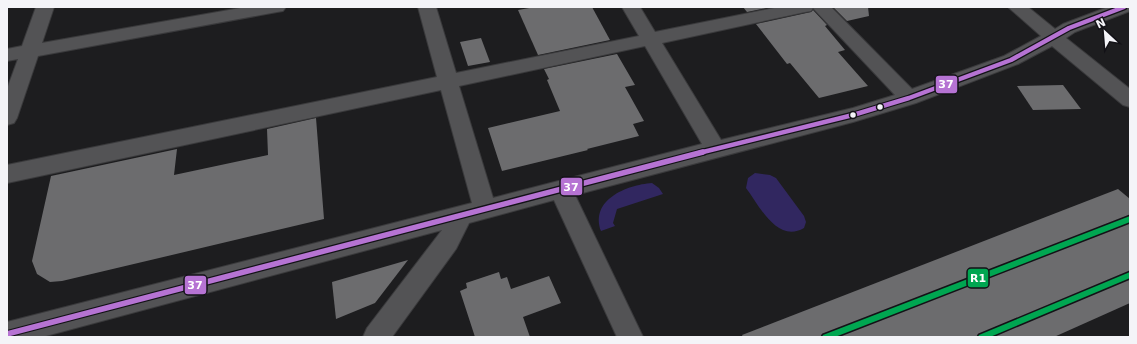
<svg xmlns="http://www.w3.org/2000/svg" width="1137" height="344" font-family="'DejaVu Sans',sans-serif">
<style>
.green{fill:#312760}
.building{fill:#6c6c6e}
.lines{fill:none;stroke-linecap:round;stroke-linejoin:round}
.minor-casing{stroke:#3a3a3c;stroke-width:2}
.minor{fill:#535355;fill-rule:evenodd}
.rail-casing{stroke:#59595a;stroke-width:5}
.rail{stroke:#131217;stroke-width:3.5;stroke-dasharray:10;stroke-linecap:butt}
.bus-1-far1-casing{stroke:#131217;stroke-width:7}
.bus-1-casing{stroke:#131217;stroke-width:8}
.bus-1-far1{stroke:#b673d3;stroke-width:4.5}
.bus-1{stroke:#b673d3;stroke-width:5.5}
.rail-1-casing{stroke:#131217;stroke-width:3}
.rail-1{fill:#00a651;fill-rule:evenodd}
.bus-dot{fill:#f4f4f8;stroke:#131217;stroke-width:1.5}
.line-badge{stroke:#131217;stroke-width:1.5}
.badge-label{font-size:11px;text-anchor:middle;font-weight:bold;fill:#fff}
</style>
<rect width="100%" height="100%" fill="#1d1d1f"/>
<g class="green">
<path d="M755,173L770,175L776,178L804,216L806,222L804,228C777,244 759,205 746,188L748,178Z"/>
<path d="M652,183L659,188L663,194L617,209L613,223L615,226L601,231C590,200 626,185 652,183Z"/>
</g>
<g class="building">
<path d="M535,7H592L610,40L538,55L518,10Z"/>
<path d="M743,7H771L747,12Z"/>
<path d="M833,7H868L869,16L847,21Z"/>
<path d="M813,10L827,25L825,26L845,50L838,52L868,86L819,98L790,63L787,64L756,24L811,12Z"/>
<path d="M481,38L490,62L468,66L460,42Z"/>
<path d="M617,54L635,85L625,87L644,121L633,124L639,136L587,149L588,150L502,171L488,128L560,111L547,80L549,79L544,69Z"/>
<path d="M1063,85L1081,109L1033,110L1017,86Z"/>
<path d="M316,118L324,219L62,281L50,282L37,274L32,261L51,176L177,149L174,175L268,155L267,129Z"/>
<path d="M1118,189L1130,199V303L1054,337H743L742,335Z"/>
<path d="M408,260L375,303L336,319L332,282Z"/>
<path d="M499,272L501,279L507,277L511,289L549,276L561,303L523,317L530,337H475L460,291L467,288L466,283Z"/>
</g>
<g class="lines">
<g class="minor-casing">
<g id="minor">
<path d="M36,7H54L42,43L246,7H286L283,11L277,12L38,56L17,118L14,123L7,125V89L18,59L7,61V49L22,46Z"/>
<path d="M418,7H436L456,73L639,36L622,7H640L655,32L779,7H831L912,89L1004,56L1041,36L1008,7H1028L1055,29L1063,24L1108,7H1130V11L1075,32L1066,38L1130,89V107L1123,105L1052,46L1018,64L916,103L853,122L575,195L643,337H617L554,200L469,223L456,249L392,337H363L367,328L442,230L42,337H7V322L472,203L441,90L7,183V165L437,77ZM813,8L895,95L853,108L721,140L662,43L805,12L811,11ZM645,46L702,144L493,198L459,86Z"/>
</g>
</g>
<use href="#minor" class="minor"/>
<g class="rail-casing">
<path id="rail" d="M826,337L1130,219"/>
</g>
<use href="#rail" class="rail"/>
<g class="bus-1-far1-casing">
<path id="bus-1-far1" d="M699,153L853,115L909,98L1011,60L1069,28L1124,7"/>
</g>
<g class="bus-1-casing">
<path id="bus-1" d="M7,334L703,152"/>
</g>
<use href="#bus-1-far1" class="bus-1-far1"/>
<use href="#bus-1" class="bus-1"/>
<g class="rail-1-casing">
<g id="rail-1">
<path d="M1130,216V222L835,337H822L823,335Z"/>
<path d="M1130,272V278L990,337H978L979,335Z"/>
</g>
</g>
<use href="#rail-1" class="rail-1"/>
</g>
<g class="bus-dot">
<circle cx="880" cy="107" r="3.5"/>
<circle cx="853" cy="115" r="3.5"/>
</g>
<g class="line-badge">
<rect x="935" y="75" width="23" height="19" rx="4" fill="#b673d3"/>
<rect x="560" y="177" width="23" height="19" rx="4" fill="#b673d3"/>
<rect x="967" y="268" width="22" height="20" rx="4" fill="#00a651"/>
<rect x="184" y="275" width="23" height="20" rx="4" fill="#b673d3"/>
</g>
<g class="badge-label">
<text x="946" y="88">37</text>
<text x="571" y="191">37</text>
<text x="978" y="282">R1</text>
<text x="195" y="289">37</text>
</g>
<rect width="1137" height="344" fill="none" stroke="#f4f4f8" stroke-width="16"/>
<g transform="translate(1105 32) rotate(334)" stroke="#131217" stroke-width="3" paint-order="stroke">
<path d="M0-3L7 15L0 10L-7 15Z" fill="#f4f4f8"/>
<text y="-6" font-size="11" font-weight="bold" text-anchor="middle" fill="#f4f4f8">N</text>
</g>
</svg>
